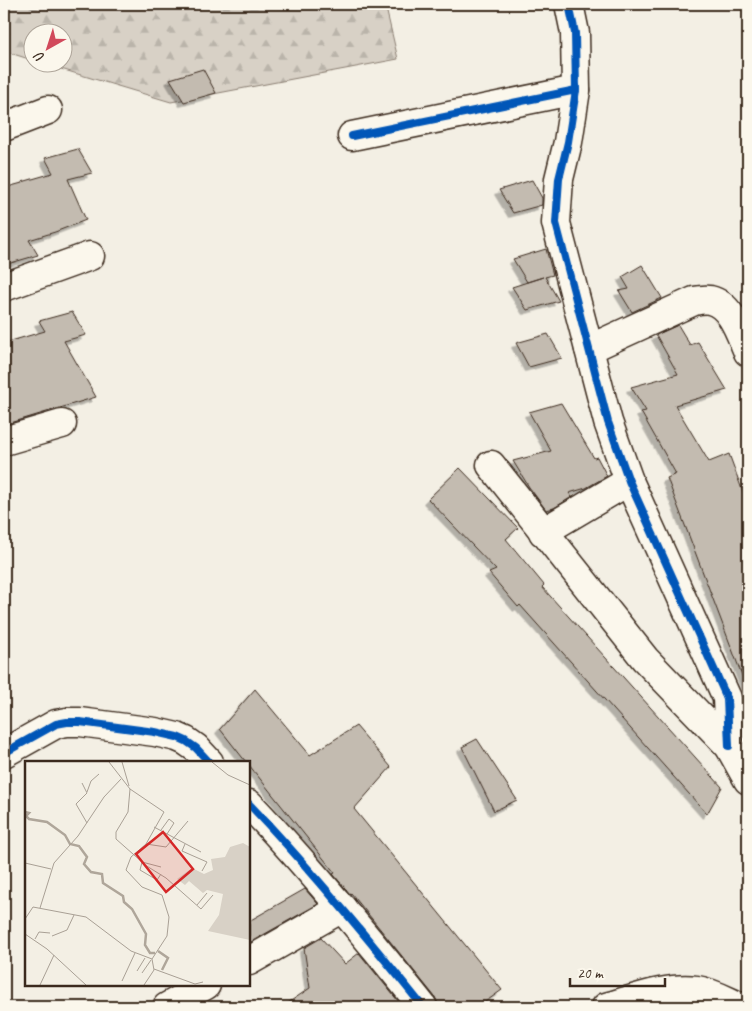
<svg xmlns="http://www.w3.org/2000/svg" width="752" height="1011" font-family="Caveat,sans-serif">
<style>
.forest{fill:url(#forest-firs);stroke:#8a7e72}
.building{fill:#c3bbb0;stroke:#3b2a1e;filter:url(#shadow)}
.lines{fill:none;stroke-linecap:round;stroke-linejoin:round}
.minor-casing{stroke:#3b2a1e;stroke-width:31}
.minor{stroke:#fbf7ec;stroke-width:28}
.cycleway-casing{stroke:#fbf7ec;stroke-width:11}
.cycleway{stroke:#0057b8;stroke-width:8}
.inset-river{fill:none;stroke:#afa69a;stroke-width:2.5}
.inset-road{fill:none;stroke:#a9a095;stroke-width:1}
.view{fill:#d62828;fill-opacity:0.15;stroke:#d62828;stroke-width:2.5}
.inset-edge{fill:none;stroke:#3b2a1e;stroke-width:2.5}
</style>
<defs>
<pattern id="forest-firs" width="22" height="20" patternUnits="userSpaceOnUse" patternTransform="scale(1.25)"><rect width="22" height="20" fill="#d8d1c6"/><path d="M5 1l3.5 6h-7zM16 11l3.5 6h-7z" fill="#bab4aa"/></pattern>
<filter id="shadow"><feDropShadow dx="-4.5" dy="4.5" stdDeviation="0" flood-color="#0004"/></filter>
</defs>
<rect width="100%" height="100%" fill="#f3efe4"/>
<filter id="ink" filterUnits="userSpaceOnUse"><feTurbulence type="fractalNoise" baseFrequency=".02" numOctaves="2"/><feDisplacementMap in="SourceGraphic" scale="10" xChannelSelector="R" yChannelSelector="G"/><feConvolveMatrix kernelMatrix="1 2 1 2 8 2 1 2 1" color-interpolation-filters="sRGB"/></filter>
<g filter="url(#ink)">
<path class="forest" d="M4,4H385L398,59L171,102L41,63L62,62V32H32V60L4,51Z"/>
<g class="building">
<path d="M203,69L216,93L184,102L170,79Z"/>
<path d="M78,149L92,173L68,179L86,220L55,232L29,240L38,255L4,265V188L22,183V182L53,173L45,158Z"/>
<path d="M532,180L542,198V205L513,213L499,190Z"/>
<path d="M546,249L553,275L545,277L559,301L527,310L512,287L543,277L527,282L513,259Z"/>
<path d="M642,265L662,298L632,312L619,291L629,289L622,277Z"/>
<path d="M72,312L86,335L64,341L96,397L4,425V343L45,331L39,321Z"/>
<path d="M678,325L690,345L698,342L727,390L675,405L709,462L729,454L748,506V686H746L667,478L676,474L641,412L646,411L631,387L678,374L656,335Z"/>
<path d="M548,334L562,358L529,367L516,343Z"/>
<path d="M561,403L594,458L597,457L607,476L586,488L569,493L572,497L554,508L546,510L529,487L513,461L551,451L529,412Z"/>
<path d="M460,468L518,528L506,539L544,585L542,587L722,787L707,814L520,605L518,607L489,573L496,570L428,499Z"/>
<path d="M255,689L310,755L356,726L391,767L354,809L502,990L478,1007H438V1004L435,997L351,893L350,894L333,874L335,873L249,765V762H246L220,729Z"/>
<path d="M477,739L517,800L494,811L462,747Z"/>
<path d="M305,889L318,904L249,943V921Z"/>
<path d="M321,938L345,964L359,953L403,1007H282L310,988L304,948Z"/>
</g>
<g class="lines">
<g class="minor-casing">
<g id="minor">
<path d="M569,4L575,33L576,90L568,142L559,179L556,223L608,422L629,481L727,698L729,746"/>
<path d="M4,127L48,110"/>
<path d="M352,136L576,90"/>
<path d="M4,287L90,256"/>
<path d="M589,349L694,301C699,300 705,299 710,300C732,305 740,334 748,352"/>
<path d="M4,441L62,424"/>
<path d="M491,465L645,659L729,746L748,780"/>
<path d="M543,532L629,481"/>
<path d="M4,753L56,724L67,722H80L155,732L177,737L186,741L196,748L209,762"/>
<path d="M249,804C311,869 367,937 423,1007"/>
<path d="M249,961L342,908"/>
<path d="M167,1007L206,985"/>
<path d="M606,1007C635,999 666,986 697,990C712,992 727,1001 741,1007"/>
</g>
</g>
<use href="#minor" class="minor"/>
<g class="cycleway-casing">
<g id="cycleway">
<path d="M569,4L575,33L576,90L568,142L559,179L556,223L608,422L629,481L727,698L729,746"/>
<path d="M352,136L576,90"/>
<path d="M4,753L56,724L67,722H80L155,732L177,737L186,741L196,748L209,762"/>
<path d="M249,804C311,869 367,937 423,1007"/>
</g>
</g>
<use href="#cycleway" class="cycleway"/>
</g>
</g>
<g transform="translate(25 761)">
<rect width="225" height="225" fill="#f3efe4"/>
<path d="M218,82L225,86V179L183,170L194,154L198,133L182,129L178,132L164,120L160,124L152,118L167,107L179,113L188,109L186,98L200,96L205,86Z" fill="#d8d1c6"/>
<path class="inset-river" d="M0,51L4,52L1,55L4,58L22,61L40,74L45,83L54,85L62,96L59,103L66,111L77,113L78,122L98,135L99,141L107,148L121,173L120,184L125,192H130M133,190L143,197L137,209"/>
<path class="inset-road" d="M84,1L105,28L103,51L91,71V78L117,101L136,106M97,1L104,25M187,1L203,14L225,24M57,22L62,32L51,43L62,62M105,28L139,51L121,83L106,96L101,109L117,126L137,134L144,156L142,175L127,198L129,209L119,224M62,31L66,20L74,13M129,66L176,91M136,69L144,58L149,62L142,73M121,83L141,86L163,60M160,83L157,90L182,101L177,110M117,101L115,109L132,119L136,113M0,102L26,108M120,104L141,117L176,148L188,134M172,144L182,132M15,147L29,102L53,75L79,36L96,18M0,158L8,146L61,156L106,190L127,198M0,173L22,188L61,224M27,175L42,169L49,154M10,178L14,171L25,172M129,208L170,223L178,221M112,210L120,197M117,212L126,199M97,220L110,192M15,224L29,194"/>
<path class="view" d="M138,71L168,108L141,131L111,93Z"/>
<rect width="225" height="225" class="inset-edge"/>
</g>
<rect width="752" height="1011" fill="none" stroke="#fbf7ec" stroke-width="20"/>
<rect x="10" y="10" width="732" height="991" fill="none" stroke="#3b2a1e" stroke-width="2" filter="url(#ink)"/>
<g transform="translate(48 48) rotate(219)"><circle r="24" fill="#fbf7ec" stroke="#aea59a"/>
<path d="M0-4L9 19L0 12L-9 19Z" fill="#d1495b"/>
<text y="-8" font-size="14" font-weight="bold" text-anchor="middle" fill="#3b2a1e">U</text>
</g>
<path d="M570 978v8h95v-8" fill="none" stroke="#3b2a1e" stroke-width="2.5"/>
<text x="577" y="978" font-size="15" fill="#3b2a1e" stroke="#fbf7ec" stroke-width="4" paint-order="stroke">20 m</text>
</svg>
